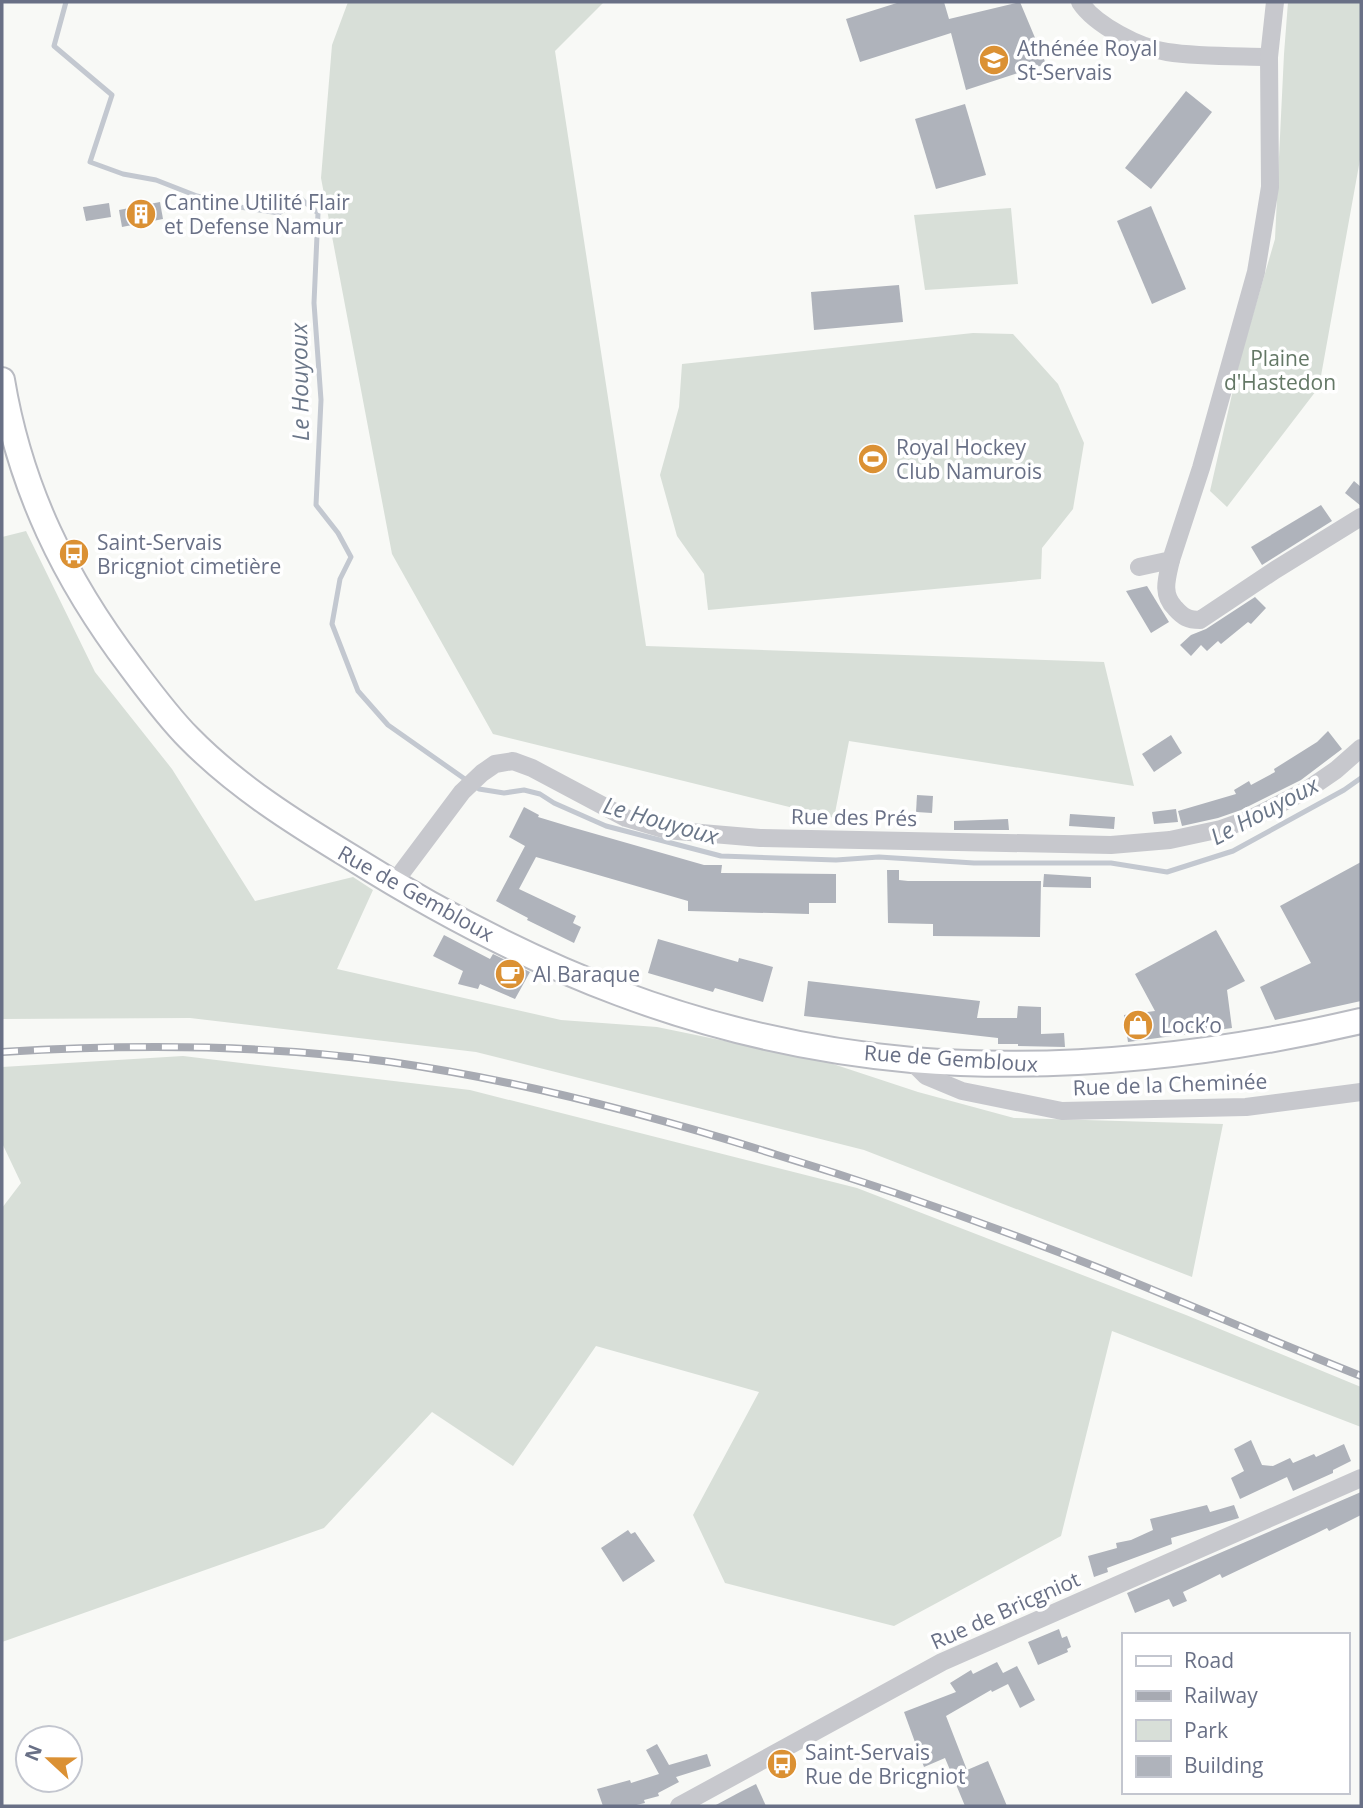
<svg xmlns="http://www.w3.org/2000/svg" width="1363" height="1808" font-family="'Open Sans',sans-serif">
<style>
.green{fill:#d8dfd8}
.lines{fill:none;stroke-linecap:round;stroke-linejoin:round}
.stream{stroke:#c3c8d0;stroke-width:5}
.building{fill:#afb3bb}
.secondary-casing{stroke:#b9bbc2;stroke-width:28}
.street{stroke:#c7c8cd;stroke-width:18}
.secondary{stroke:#fff;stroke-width:24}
.rail-casing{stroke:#a7aab2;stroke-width:8}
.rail{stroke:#fff;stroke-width:5;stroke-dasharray:16;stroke-linecap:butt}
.labels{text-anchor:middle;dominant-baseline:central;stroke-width:7;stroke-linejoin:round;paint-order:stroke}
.poi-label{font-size:21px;fill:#697086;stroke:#fff;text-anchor:start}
.park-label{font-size:21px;fill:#647866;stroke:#fff}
.street-label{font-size:21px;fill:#697086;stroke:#fff}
.water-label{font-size:23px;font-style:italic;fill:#6a7688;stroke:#fff}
</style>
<rect width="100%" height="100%" fill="#f8f9f6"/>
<g class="green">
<path d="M348,2H604L555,51L646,646L1104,662L1134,786L849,741L834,818L493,734L392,554L321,178L332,45Z"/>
<path d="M1288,2H1361V154L1319,387L1227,507L1210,491L1240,359L1275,239L1284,54Z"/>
<path d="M1011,208L1018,284L925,290L914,215Z"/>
<path d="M973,333L1013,334L1058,384L1084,443L1073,509L1042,548L1041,579L708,610L704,574L677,536L660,475L679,407L682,364Z"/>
<path d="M26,531L95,672L172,769L255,901L353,877L373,890L337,969L561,1020L657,1027L827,1062L918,1092L1014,1118L1223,1124L1192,1277L864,1150L476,1052L190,1018L2,1019V537Z"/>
<path d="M183,1056L470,1090L857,1188L1186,1315L1361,1387V1427L1112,1331L1061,1536L894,1626L725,1583L693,1515L759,1392L596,1346L513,1466L432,1412L324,1528L2,1642V1208L21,1183L2,1143V1067Z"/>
</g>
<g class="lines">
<path class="stream" d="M66,2L54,46L112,95L90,162L123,174L156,180L197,196L233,206L279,213L301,199L318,213L314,303L321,400L316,505L338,533L351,557L340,579L332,624L358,691L388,725L479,789L504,793L524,790L540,794L554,803L606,826L721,856L836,860L879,857L974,863H1111L1167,872L1233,851L1344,790L1361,778"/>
</g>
<g class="building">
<path d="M900,2H944L949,19L1020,2L1046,64L966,90L951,33L860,62L846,19Z"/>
<path d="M1186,91L1212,112L1151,189L1125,168Z"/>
<path d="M965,104L986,175L936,189L915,119Z"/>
<path d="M160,202L163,219L122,227L119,210Z"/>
<path d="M109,203L111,217L86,221L83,207Z"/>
<path d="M1151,206L1186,289L1152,304L1117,221Z"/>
<path d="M899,285L903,322L814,330L811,292Z"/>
<path d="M1354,481L1361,487V506L1345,493Z"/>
<path d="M1321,505L1332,521L1262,565L1251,547Z"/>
<path d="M1147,586L1169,622L1151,633L1126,591Z"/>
<path d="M1255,597L1266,608L1251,624L1248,622L1221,644L1218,641L1207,651L1201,645L1191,656L1180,645L1191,635L1206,629Z"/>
<path d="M1328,731L1342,749L1301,780L1241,810L1218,818L1182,826L1178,811L1236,794L1234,790L1249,781L1251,785L1275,772L1274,769L1317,742Z"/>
<path d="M1171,735L1182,753L1154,772L1142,754Z"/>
<path d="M917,795L933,796L932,813L916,812Z"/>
<path d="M524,807L539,815L538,817L571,827L704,865H722L721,873L836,874V903H809V914L688,911V901L536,857L519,889L576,916L573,923L581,927L574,943L527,920L528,918L496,901L525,846L509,837Z"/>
<path d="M1176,809L1178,822L1154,824L1152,812Z"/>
<path d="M1070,814L1115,817L1114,829L1069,826Z"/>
<path d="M1008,819L1009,830H954V821Z"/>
<path d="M1361,862V1001L1275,1020L1260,987L1311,963L1280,906Z"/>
<path d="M887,870H899V880L908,881H1041L1040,937L933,936V924L888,923Z"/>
<path d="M1044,874L1091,877V888L1043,887Z"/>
<path d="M1216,930L1245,981L1227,990L1232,1028L1128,1042L1124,1015L1155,1011L1135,974Z"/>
<path d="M444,935L490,959L493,954L530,972L515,999L480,984L478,989L458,984L463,971L433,956Z"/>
<path d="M658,939L738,962L739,958L773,967L763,1002L715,988L713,992L648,973Z"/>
<path d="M808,981L980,1001L977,1018H1017L1018,1006L1041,1007V1034L1064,1033L1065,1047L1018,1046V1044H998V1038L804,1016Z"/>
<path d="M1251,1440L1262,1465L1273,1466L1290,1458L1293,1463L1314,1454L1316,1457L1344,1444L1351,1461L1333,1470V1473L1293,1491L1287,1477L1240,1499L1231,1478L1244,1471L1234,1449Z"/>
<path d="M1361,1492V1515L1329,1531L1327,1528L1315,1534L1222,1578L1220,1574L1200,1584L1183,1592L1187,1601L1173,1607L1169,1599L1135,1613L1127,1593Z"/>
<path d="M1207,1505L1210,1512L1234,1505L1239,1518L1171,1538L1172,1544L1107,1568L1108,1572L1094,1577L1088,1556L1117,1548L1116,1543L1131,1540L1153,1530L1150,1519Z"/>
<path d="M628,1530L631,1534L635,1532L655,1561L623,1582L601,1548Z"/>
<path d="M1059,1629L1062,1638L1067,1636L1071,1647L1067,1649L1068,1652L1038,1665L1028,1642Z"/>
<path d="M997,1662L1003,1673L1017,1666L1035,1700L1020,1708L1008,1684L992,1692L991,1690L946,1716L967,1770L988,1761L1007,1806H965L945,1758L924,1767L904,1712L956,1692L950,1683L971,1670L973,1674Z"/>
<path d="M657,1744L669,1765L707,1754L711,1766L676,1777L679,1782L658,1793L659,1796L644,1800L645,1803L632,1806H603L597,1789L630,1780L631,1783L659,1774L646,1750Z"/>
<path d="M756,1784L766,1806H714L742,1791Z"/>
</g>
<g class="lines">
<g class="secondary-casing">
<path id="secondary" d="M2,380C20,488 65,580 131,667C149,691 168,717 189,738C236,786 295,823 351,857C528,968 702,1041 912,1060C1063,1072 1215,1055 1361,1021"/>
</g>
<g class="street">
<path d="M1080,2C1095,25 1140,48 1167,52C1200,57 1236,56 1269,57"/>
<path d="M1171,560C1167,578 1161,594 1175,608C1183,617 1188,620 1200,620L1275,570L1361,517"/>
<path d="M1139,567L1171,560L1201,468L1256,272L1270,187L1269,57L1275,2"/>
<path d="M393,884L462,792L482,773L495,764L513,761L532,768L626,818L666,830L760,838L1111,845L1170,840L1221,829L1252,818L1307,790L1336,770L1361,748"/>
<path d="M909,1059L926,1076L962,1091L1062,1111L1246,1107L1361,1092"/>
<path d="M679,1806L942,1662L1361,1478"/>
</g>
<use href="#secondary" class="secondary"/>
<g class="rail-casing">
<path id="rail" d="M2,1052C132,1044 262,1044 391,1062C522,1081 651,1115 777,1155C886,1188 993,1226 1099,1268C1186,1303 1273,1341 1361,1376"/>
</g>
<use href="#rail" class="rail"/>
</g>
<defs>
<g id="school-disc" transform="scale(1.575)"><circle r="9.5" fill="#db9134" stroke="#fff"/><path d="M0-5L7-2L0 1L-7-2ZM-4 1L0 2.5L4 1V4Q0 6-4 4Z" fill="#fff"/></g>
<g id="building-disc" transform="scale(1.575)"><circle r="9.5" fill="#db9134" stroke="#fff"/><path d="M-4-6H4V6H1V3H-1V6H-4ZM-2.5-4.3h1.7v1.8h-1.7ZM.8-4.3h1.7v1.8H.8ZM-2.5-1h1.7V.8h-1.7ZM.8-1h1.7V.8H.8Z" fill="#fff"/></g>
<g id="stadium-disc" transform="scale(1.575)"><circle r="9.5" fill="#db9134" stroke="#fff"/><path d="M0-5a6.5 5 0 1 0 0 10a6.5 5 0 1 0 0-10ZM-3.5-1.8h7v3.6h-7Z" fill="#fff"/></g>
<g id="bus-disc" transform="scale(1.575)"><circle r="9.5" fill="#db9134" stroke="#fff"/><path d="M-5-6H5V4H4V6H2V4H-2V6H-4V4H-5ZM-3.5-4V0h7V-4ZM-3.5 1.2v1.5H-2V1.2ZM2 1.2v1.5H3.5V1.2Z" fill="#fff"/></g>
<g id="cafe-disc" transform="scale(1.575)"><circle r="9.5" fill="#db9134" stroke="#fff"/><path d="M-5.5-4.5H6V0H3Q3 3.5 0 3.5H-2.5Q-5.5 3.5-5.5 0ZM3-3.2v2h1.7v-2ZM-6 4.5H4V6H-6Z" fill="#fff"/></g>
<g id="shop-disc" transform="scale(1.575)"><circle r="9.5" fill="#db9134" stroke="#fff"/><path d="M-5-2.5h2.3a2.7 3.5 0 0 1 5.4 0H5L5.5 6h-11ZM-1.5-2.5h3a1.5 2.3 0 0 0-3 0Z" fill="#fff"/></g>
</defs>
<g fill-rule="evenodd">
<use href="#school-disc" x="994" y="60"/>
<use href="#building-disc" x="141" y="214"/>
<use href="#stadium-disc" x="873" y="459"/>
<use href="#bus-disc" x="74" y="554"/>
<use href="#cafe-disc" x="510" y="974"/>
<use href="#shop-disc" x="1138" y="1025"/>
<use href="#bus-disc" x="782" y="1764"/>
</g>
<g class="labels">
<g class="poi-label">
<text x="1017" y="48">Athénée Royal<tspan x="1017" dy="24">St-Servais</tspan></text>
<text x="164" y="202">Cantine Utilité Flair<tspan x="164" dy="24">et Defense Namur</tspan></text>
<text x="896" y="447">Royal Hockey<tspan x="896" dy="24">Club Namurois</tspan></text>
<text x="97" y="542">Saint-Servais<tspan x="97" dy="24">Bricgniot cimetière</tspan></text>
<text x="533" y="974">Al Baraque</text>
<text x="1161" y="1025">Lock’o</text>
<text x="805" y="1752">Saint-Servais<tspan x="805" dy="24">Rue de Bricgniot</tspan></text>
</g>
<g class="park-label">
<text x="1280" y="358">Plaine<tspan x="1280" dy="24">d'Hastedon</tspan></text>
</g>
<g class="street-label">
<text transform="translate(854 817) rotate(1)">Rue des Prés</text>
<text transform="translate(416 893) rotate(29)">Rue de Gembloux</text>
<text transform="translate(951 1058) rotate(4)">Rue de Gembloux</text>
<text transform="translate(1170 1084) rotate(-2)">Rue de la Cheminée</text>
<text transform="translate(1005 1610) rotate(-24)">Rue de Bricgniot</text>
</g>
<g class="water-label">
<text transform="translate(299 382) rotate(-91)">Le Houyoux</text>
<text transform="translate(1264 810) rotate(-28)">Le Houyoux</text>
<text transform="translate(661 820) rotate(16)">Le Houyoux</text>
</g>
</g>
<rect width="1363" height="1808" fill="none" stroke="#697086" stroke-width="7"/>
<rect x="1122" y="1633" width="228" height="161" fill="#ffffff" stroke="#c3c6cf" stroke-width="2"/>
<rect x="1136" y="1656" width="35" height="10" fill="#ffffff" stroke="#c3c6cf" stroke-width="2"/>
<text x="1184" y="1668" font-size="21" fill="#697086">Road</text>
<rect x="1136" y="1691" width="35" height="10" fill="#a7aab2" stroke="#c3c6cf" stroke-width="2"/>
<text x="1184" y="1703" font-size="21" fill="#697086">Railway</text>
<rect x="1136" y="1720" width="35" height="21" fill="#d8dfd8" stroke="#c3c6cf" stroke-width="2"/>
<text x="1184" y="1738" font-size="21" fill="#697086">Park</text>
<rect x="1136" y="1756" width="35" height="21" fill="#afb3bb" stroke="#c3c6cf" stroke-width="2"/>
<text x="1184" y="1773" font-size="21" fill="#697086">Building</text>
<g transform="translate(49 1759) rotate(292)"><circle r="33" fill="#ffffff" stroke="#c3c6cf" stroke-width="2"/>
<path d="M0-5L12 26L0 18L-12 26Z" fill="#db9134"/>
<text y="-10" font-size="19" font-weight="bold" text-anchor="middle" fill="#697086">N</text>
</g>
</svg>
